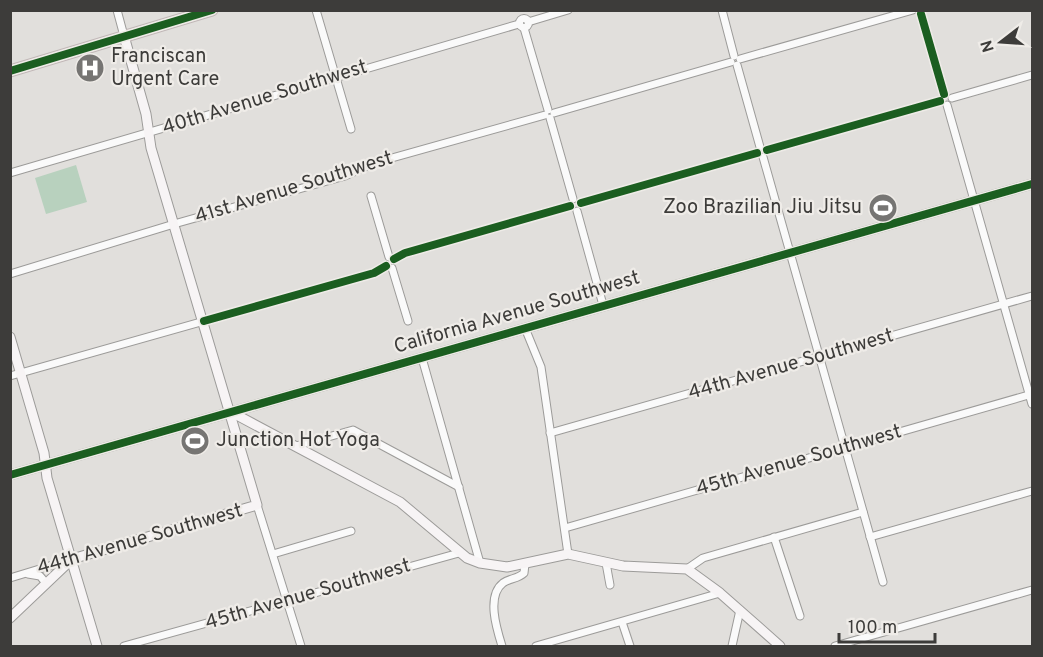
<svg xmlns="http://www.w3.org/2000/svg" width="1043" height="657" font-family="Overpass,sans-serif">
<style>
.green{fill:#b8d1be}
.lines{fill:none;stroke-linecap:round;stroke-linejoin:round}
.street-casing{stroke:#9c9b99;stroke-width:9}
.secondary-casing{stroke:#9c9b99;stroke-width:11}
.primary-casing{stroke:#c1b7b7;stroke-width:13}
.street{stroke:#fafafa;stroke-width:7}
.secondary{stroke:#f7f4f5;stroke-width:9}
.primary{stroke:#f4eeef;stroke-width:10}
.cycleway-casing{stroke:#efece8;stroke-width:11}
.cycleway{stroke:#1b5e20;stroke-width:8}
.labels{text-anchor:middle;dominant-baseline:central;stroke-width:4.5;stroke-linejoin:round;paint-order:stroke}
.poi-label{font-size:20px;fill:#3d3c3a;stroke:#efece8;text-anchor:start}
.street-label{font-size:20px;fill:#3d3c3a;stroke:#efece8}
</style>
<rect width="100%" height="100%" fill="#e1dfdc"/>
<path class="green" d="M76,165L87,202L46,214L35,178Z"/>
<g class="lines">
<g class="street-casing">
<g id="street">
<path d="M117,10L124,36"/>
<path d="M316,10L351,129"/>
<path d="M722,10L734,56"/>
<path d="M921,14L944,94"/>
<circle cx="524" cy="23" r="4.5"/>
<path d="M528,22L568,10"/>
<path d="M524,28L548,110"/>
<path d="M740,59L913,10"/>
<path d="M737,65L760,147"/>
<path d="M952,98L1032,75"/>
<path d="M947,105L1032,404"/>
<path d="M554,113L731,62"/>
<path d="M550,118L573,199"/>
<path d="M767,150L940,101"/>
<path d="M763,157L883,582"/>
<path d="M10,173L519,24"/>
<path d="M371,196L389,257"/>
<path d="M581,203L757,153"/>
<path d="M577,211L603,305"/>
<path d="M394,259L405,253L570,206"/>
<path d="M392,268L408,321"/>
<path d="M10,274L174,224L345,176L374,163L545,115"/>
<path d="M525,328L541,367L568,554"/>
<path d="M422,358L480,563"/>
<path d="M10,376L374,273L386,266"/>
<path d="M550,433L1032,296"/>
<path d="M296,446L353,430L459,487"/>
<path d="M257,505L301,646"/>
<path d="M565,528L1032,394"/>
<path d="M774,537L800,616"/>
<path d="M870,537L1032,491"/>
<path d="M273,554L351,531"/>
<path d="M606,563L610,585"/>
<path d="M687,569L703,558L863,512"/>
<path d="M28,574L40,576L46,583"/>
<path d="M10,578L69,560"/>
<path d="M622,622L630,646"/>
<path d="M124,646L459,553"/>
<path d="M502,646C497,630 486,596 503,583C510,578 518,579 524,573L525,564"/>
<path d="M536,646L720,593"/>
<path d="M732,646L740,610"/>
<path d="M835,646L1032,590"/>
</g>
</g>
<g class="secondary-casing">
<g id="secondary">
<path d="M10,337L44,453L47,478L97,646"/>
<path d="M231,412L400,502L467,558L480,563L507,567L568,554L623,566L687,569L720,593L780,646"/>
<path d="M10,475L1032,184"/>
<path d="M10,618L72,559L257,505L151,148L146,114L124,36"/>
</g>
</g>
<g class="primary-casing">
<path id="primary" d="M10,71L212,10"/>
</g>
<use href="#street" class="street"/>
<use href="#secondary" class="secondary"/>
<use href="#primary" class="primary"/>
<g class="cycleway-casing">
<g id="cycleway">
<path d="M921,14L944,94"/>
<path d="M10,71L212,10"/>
<path d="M767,150L940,101"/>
<path d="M581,203L757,153"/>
<path d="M394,259L405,253L570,206"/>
<path d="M204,321L374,273L386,266"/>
<path d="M10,475L1032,184"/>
</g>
</g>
<use href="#cycleway" class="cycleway"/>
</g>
<defs>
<g id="hospital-disc" transform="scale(1.5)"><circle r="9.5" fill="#767573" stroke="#efece8"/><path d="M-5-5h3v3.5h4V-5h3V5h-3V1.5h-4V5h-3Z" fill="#fff"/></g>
<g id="stadium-disc" transform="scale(1.5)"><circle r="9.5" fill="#767573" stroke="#efece8"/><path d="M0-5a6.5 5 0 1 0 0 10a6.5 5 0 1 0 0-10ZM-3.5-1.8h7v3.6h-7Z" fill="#fff"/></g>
</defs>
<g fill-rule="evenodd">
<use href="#hospital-disc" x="90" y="68"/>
<use href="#stadium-disc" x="883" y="208"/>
<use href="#stadium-disc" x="195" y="441"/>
</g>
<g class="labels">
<g class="poi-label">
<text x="111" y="57">Franciscan<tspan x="111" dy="23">Urgent Care</tspan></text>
<text x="862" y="208" text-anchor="end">Zoo Brazilian Jiu Jitsu</text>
<text x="216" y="441">Junction Hot Yoga</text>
</g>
<g class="street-label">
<text transform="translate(265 98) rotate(-17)">40th Avenue Southwest</text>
<text transform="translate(294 188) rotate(-17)">41st Avenue Southwest</text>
<text transform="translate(517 313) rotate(-16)">California Avenue Southwest</text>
<text transform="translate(791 365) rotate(-16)">44th Avenue Southwest</text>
<text transform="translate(799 461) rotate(-16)">45th Avenue Southwest</text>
<text transform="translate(140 540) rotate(-16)">44th Avenue Southwest</text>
<text transform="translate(308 595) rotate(-16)">45th Avenue Southwest</text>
</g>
</g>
<rect width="1043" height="657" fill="none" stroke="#3d3c3a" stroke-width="24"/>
<g transform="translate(1001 42) rotate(253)" stroke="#efece8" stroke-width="4.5" paint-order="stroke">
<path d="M0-4.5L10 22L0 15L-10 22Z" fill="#3d3c3a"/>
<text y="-9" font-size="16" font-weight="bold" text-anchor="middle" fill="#3d3c3a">N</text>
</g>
<path d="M839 633v9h96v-9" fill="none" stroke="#3d3c3a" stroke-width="3"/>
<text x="848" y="633" font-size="18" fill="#3d3c3a" stroke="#efece8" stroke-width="4.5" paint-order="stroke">100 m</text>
</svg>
